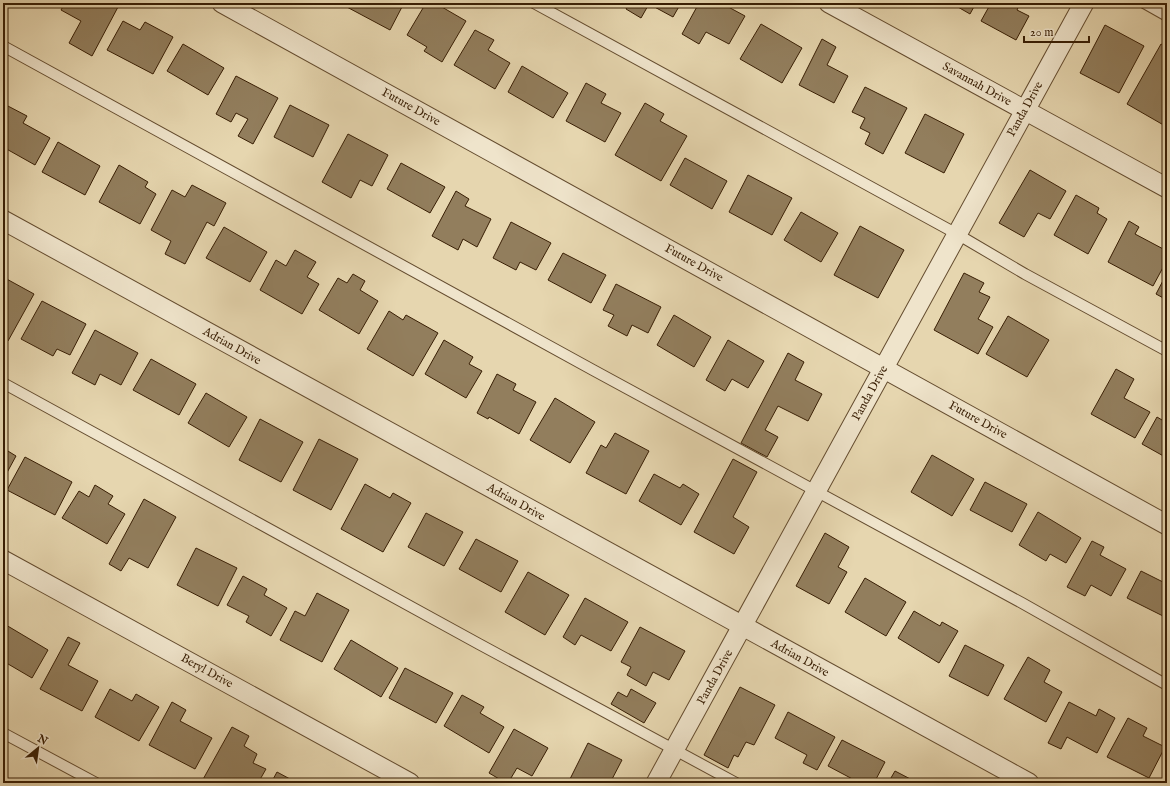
<svg xmlns="http://www.w3.org/2000/svg" width="1170" height="786" font-family="'IM FELL English',serif">
<style>
.building{fill:#927e5d;stroke:#381e04}
.lines{fill:none;stroke-linecap:round;stroke-linejoin:round}
.lane-casing{stroke:#644c2f;stroke-width:12}
.street-casing{stroke:#644c2f;stroke-width:21}
.lane{stroke:#efe4cb;stroke-width:10}
.street{stroke:#efe4cb;stroke-width:19}
.labels{text-anchor:middle;dominant-baseline:central;stroke-width:3;stroke-linejoin:round;paint-order:stroke}
.street-label{font-size:12px;fill:#381e04;stroke:#efe4cb}
</style>
<rect width="100%" height="100%" fill="#e6d6af"/>
<filter id="stains"><feTurbulence type="fractalNoise" baseFrequency=".005" numOctaves="4"/><feColorMatrix values="0 0 0 0 .2 0 0 0 0 .09 0 0 0 0 .02 0 0 0 .5 -.17"/></filter>
<radialGradient id="worn" r=".72"><stop offset=".6" stop-color="#630" stop-opacity="0"/><stop offset="1" stop-color="#630" stop-opacity=".3"/></radialGradient>
<g class="building">
<path d="M65,3H110L118,7L92,56L69,43L81,21L61,10Z"/>
<path d="M346,3H399L403,5L390,30L345,6Z"/>
<path d="M426,3H435L466,21L442,62L424,51L427,47L407,35Z"/>
<path d="M629,3H681L673,17L649,4L641,18L626,9Z"/>
<path d="M699,3H721L745,16L729,44L706,32L699,44L682,34Z"/>
<path d="M951,3H976L970,14Z"/>
<path d="M991,3H1020L1017,10L1029,16L1016,40L981,21Z"/>
<path d="M123,21L140,30L145,22L173,37L153,74L107,50Z"/>
<path d="M761,24L802,48L782,83L740,59Z"/>
<path d="M1105,25L1144,46L1119,93L1080,73Z"/>
<path d="M475,30L494,40L488,50L510,63L495,89L454,65Z"/>
<path d="M822,39L836,47L827,65L848,76L834,103L799,85Z"/>
<path d="M183,44L224,68L208,95L167,71Z"/>
<path d="M1161,44L1167,47V127L1127,104Z"/>
<path d="M522,66L568,93L553,118L508,92Z"/>
<path d="M236,76L278,98L253,144L238,136L248,119L236,113L231,122L216,114Z"/>
<path d="M586,83L606,94L601,103L621,113L605,142L566,121Z"/>
<path d="M865,87L907,108L883,154L865,144L870,133L860,128L865,118L852,112Z"/>
<path d="M645,103L664,114L660,121L687,136L661,181L615,155Z"/>
<path d="M6,105L27,116L23,123L50,138L35,165L3,147V111Z"/>
<path d="M290,105L329,125L313,157L274,137Z"/>
<path d="M925,114L964,134L944,173L905,153Z"/>
<path d="M348,134L388,155L372,186L360,180L351,198L322,182Z"/>
<path d="M58,142L100,166L85,195L42,172Z"/>
<path d="M685,158L727,181L712,209L670,185Z"/>
<path d="M401,163L445,187L430,213L387,189Z"/>
<path d="M119,165L148,182L145,187L156,194L140,224L99,202Z"/>
<path d="M1030,170L1066,191L1050,219L1038,213L1024,237L999,223Z"/>
<path d="M748,175L792,198L772,235L729,212Z"/>
<path d="M192,185L226,203L214,226L207,222L185,264L165,254L171,241L151,230L172,190L185,197Z"/>
<path d="M456,191L469,199L465,206L491,219L477,247L463,239L458,250L432,236Z"/>
<path d="M1076,195L1099,208L1097,213L1107,219L1088,254L1054,235Z"/>
<path d="M801,212L838,233L821,262L784,240Z"/>
<path d="M1129,221L1139,227L1135,234L1167,251V260L1153,286L1108,262Z"/>
<path d="M511,222L551,243L536,270L520,262L516,270L493,258Z"/>
<path d="M860,226L904,250L878,298L834,275Z"/>
<path d="M224,227L267,252L250,282L206,258Z"/>
<path d="M295,250L316,262L307,277L319,284L302,314L260,290L276,260L286,266Z"/>
<path d="M563,253L606,275L591,303L548,280Z"/>
<path d="M964,273L984,283L979,292L990,297L978,319L993,327L978,354L934,330Z"/>
<path d="M1167,273V300L1156,294Z"/>
<path d="M353,274L365,281L360,290L378,301L359,334L319,310L338,278L347,283Z"/>
<path d="M3,277L34,294L8,341L3,338Z"/>
<path d="M616,284L661,307L648,333L632,325L627,336L608,326L614,315L603,310Z"/>
<path d="M42,301L86,324L70,355L57,349L53,356L21,339Z"/>
<path d="M389,311L403,320L406,315L438,333L413,376L367,349Z"/>
<path d="M674,315L711,337L694,367L657,345Z"/>
<path d="M1008,316L1049,340L1027,377L986,354Z"/>
<path d="M95,330L138,353L121,385L100,374L95,385L72,373Z"/>
<path d="M444,340L473,357L469,364L482,371L466,398L425,374Z"/>
<path d="M728,340L764,361L748,388L732,379L725,391L706,380Z"/>
<path d="M788,353L804,362L795,380L822,394L808,421L778,406L765,430L778,437L767,457L741,443Z"/>
<path d="M151,359L196,384L179,415L133,390Z"/>
<path d="M1116,369L1134,379L1124,398L1150,412L1135,438L1091,414Z"/>
<path d="M497,374L516,384L513,390L536,402L519,434L489,417L488,419L477,413Z"/>
<path d="M206,393L247,417L229,447L188,423Z"/>
<path d="M555,398L595,422L570,463L530,440Z"/>
<path d="M1157,417L1167,423V458L1142,444Z"/>
<path d="M260,419L303,442L281,482L239,460Z"/>
<path d="M615,433L649,451L626,494L586,473L601,445L606,448Z"/>
<path d="M319,439L358,459L331,510L293,490Z"/>
<path d="M3,448L16,456L3,480Z"/>
<path d="M932,455L974,479L952,516L911,492Z"/>
<path d="M25,457L72,482L55,515L7,490Z"/>
<path d="M733,459L757,472L733,517L749,527L734,554L694,532Z"/>
<path d="M654,474L680,488L683,484L699,494L681,525L639,501Z"/>
<path d="M985,482L1027,504L1012,532L970,510Z"/>
<path d="M365,484L390,498L393,493L411,503L383,552L341,529Z"/>
<path d="M95,485L113,496L108,504L125,514L107,544L62,518L79,491L89,497Z"/>
<path d="M144,499L176,517L148,568L129,558L121,571L109,564Z"/>
<path d="M1038,512L1081,538L1066,563L1050,554L1046,561L1019,545Z"/>
<path d="M426,513L463,532L444,566L408,547Z"/>
<path d="M825,533L849,547L838,567L847,572L829,604L796,586Z"/>
<path d="M476,539L518,561L501,592L459,569Z"/>
<path d="M1092,541L1104,547L1100,555L1126,569L1111,596L1091,585L1085,596L1067,587Z"/>
<path d="M196,548L237,568L218,606L177,585Z"/>
<path d="M1141,571L1167,584V618L1127,598Z"/>
<path d="M528,572L569,595L545,635L505,612Z"/>
<path d="M243,576L267,589L264,595L287,608L271,636L246,622L249,616L227,605Z"/>
<path d="M865,578L906,602L886,636L845,612Z"/>
<path d="M317,593L349,610L322,662L280,640L295,611L305,616Z"/>
<path d="M585,598L628,622L611,651L581,635L575,645L563,637Z"/>
<path d="M914,611L940,626L942,622L958,631L939,663L898,638Z"/>
<path d="M6,625L48,650L32,678L3,661V629Z"/>
<path d="M640,627L685,651L669,680L653,672L646,686L627,675L631,667L621,662Z"/>
<path d="M68,637L80,643L68,665L98,681L82,711L40,689Z"/>
<path d="M351,640L398,668L381,697L334,669Z"/>
<path d="M965,645L1004,665L988,696L949,676Z"/>
<path d="M1028,657L1050,670L1044,682L1062,692L1046,722L1004,699Z"/>
<path d="M405,668L453,693L436,723L389,698Z"/>
<path d="M740,687L775,705L754,745L746,742L738,757L734,755L728,768L704,755Z"/>
<path d="M110,689L132,701L136,694L159,707L139,741L95,717Z"/>
<path d="M631,689L656,703L644,723L611,704L618,692L627,697Z"/>
<path d="M462,695L484,707L480,713L504,727L489,753L444,726Z"/>
<path d="M172,702L186,710L180,721L212,738L195,769L149,745Z"/>
<path d="M1069,702L1096,716L1099,709L1115,718L1097,753L1067,737L1061,749L1048,743Z"/>
<path d="M788,712L835,737L817,770L803,763L807,755L775,738Z"/>
<path d="M1128,718L1147,728L1143,736L1165,747L1149,778L1107,757Z"/>
<path d="M232,727L249,736L244,746L257,754L253,763L266,769L258,783H201Z"/>
<path d="M514,729L548,748L532,776L517,768L508,783H506L489,773Z"/>
<path d="M842,740L885,762L874,783H860L828,766Z"/>
<path d="M588,743L622,760L610,783H568Z"/>
<path d="M1167,770V783H1160Z"/>
<path d="M895,771L918,783H888Z"/>
<path d="M277,772L290,779L288,783H271Z"/>
</g>
<g class="lines">
<g class="lane-casing">
<g id="lane">
<path d="M534,3L957,234L1025,274L1167,351"/>
<path d="M1144,3L1167,16"/>
<path d="M3,46L593,370L1022,603L1167,685"/>
<path d="M3,383L479,644L736,783"/>
<path d="M3,733L96,783"/>
</g>
</g>
<g class="street-casing">
<g id="street">
<path d="M222,3L1167,525"/>
<path d="M829,3L1167,188"/>
<path d="M3,220L1029,783"/>
<path d="M3,560L410,783"/>
<path d="M656,783L1084,3"/>
</g>
</g>
<use href="#lane" class="lane"/>
<use href="#street" class="street"/>
</g>
<g class="labels">
<g class="street-label">
<text transform="translate(977 84) rotate(29)">Savannah Drive</text>
<text transform="translate(411 107) rotate(29)">Future Drive</text>
<text transform="translate(1025 109) rotate(-61)">Panda Drive</text>
<text transform="translate(694 263) rotate(29)">Future Drive</text>
<text transform="translate(232 346) rotate(29)">Adrian Drive</text>
<text transform="translate(870 393) rotate(-61)">Panda Drive</text>
<text transform="translate(978 420) rotate(29)">Future Drive</text>
<text transform="translate(516 502) rotate(29)">Adrian Drive</text>
<text transform="translate(800 658) rotate(29)">Adrian Drive</text>
<text transform="translate(207 671) rotate(29)">Beryl Drive</text>
<text transform="translate(715 677) rotate(-61)">Panda Drive</text>
</g>
</g>
<rect width="1170" height="786" fill="none" stroke="#e6d6af" stroke-width="16"/>
<rect x="4" y="4" width="1162" height="778" fill="none" stroke="#381e04" stroke-width="2"/>
<rect x="8" y="8" width="1154" height="770" fill="none" stroke="#381e04"/>
<g transform="translate(38 748) rotate(29)" stroke="#efe4cb" stroke-width="3" paint-order="stroke">
<path d="M0-3L7 15L0 10L-7 15Z" fill="#381e04"/>
<text y="-6" font-size="11" font-weight="bold" text-anchor="middle" fill="#381e04">N</text>
</g>
<path d="M1024 36v6h65v-6" fill="none" stroke="#381e04" stroke-width="2"/>
<text x="1030" y="36" font-size="12" fill="#381e04" stroke="#efe4cb" stroke-width="3" paint-order="stroke">20 m</text>
<rect width="100%" height="100%" filter="url(#stains)"/>
<rect width="100%" height="100%" fill="url(#worn)"/>
</svg>
